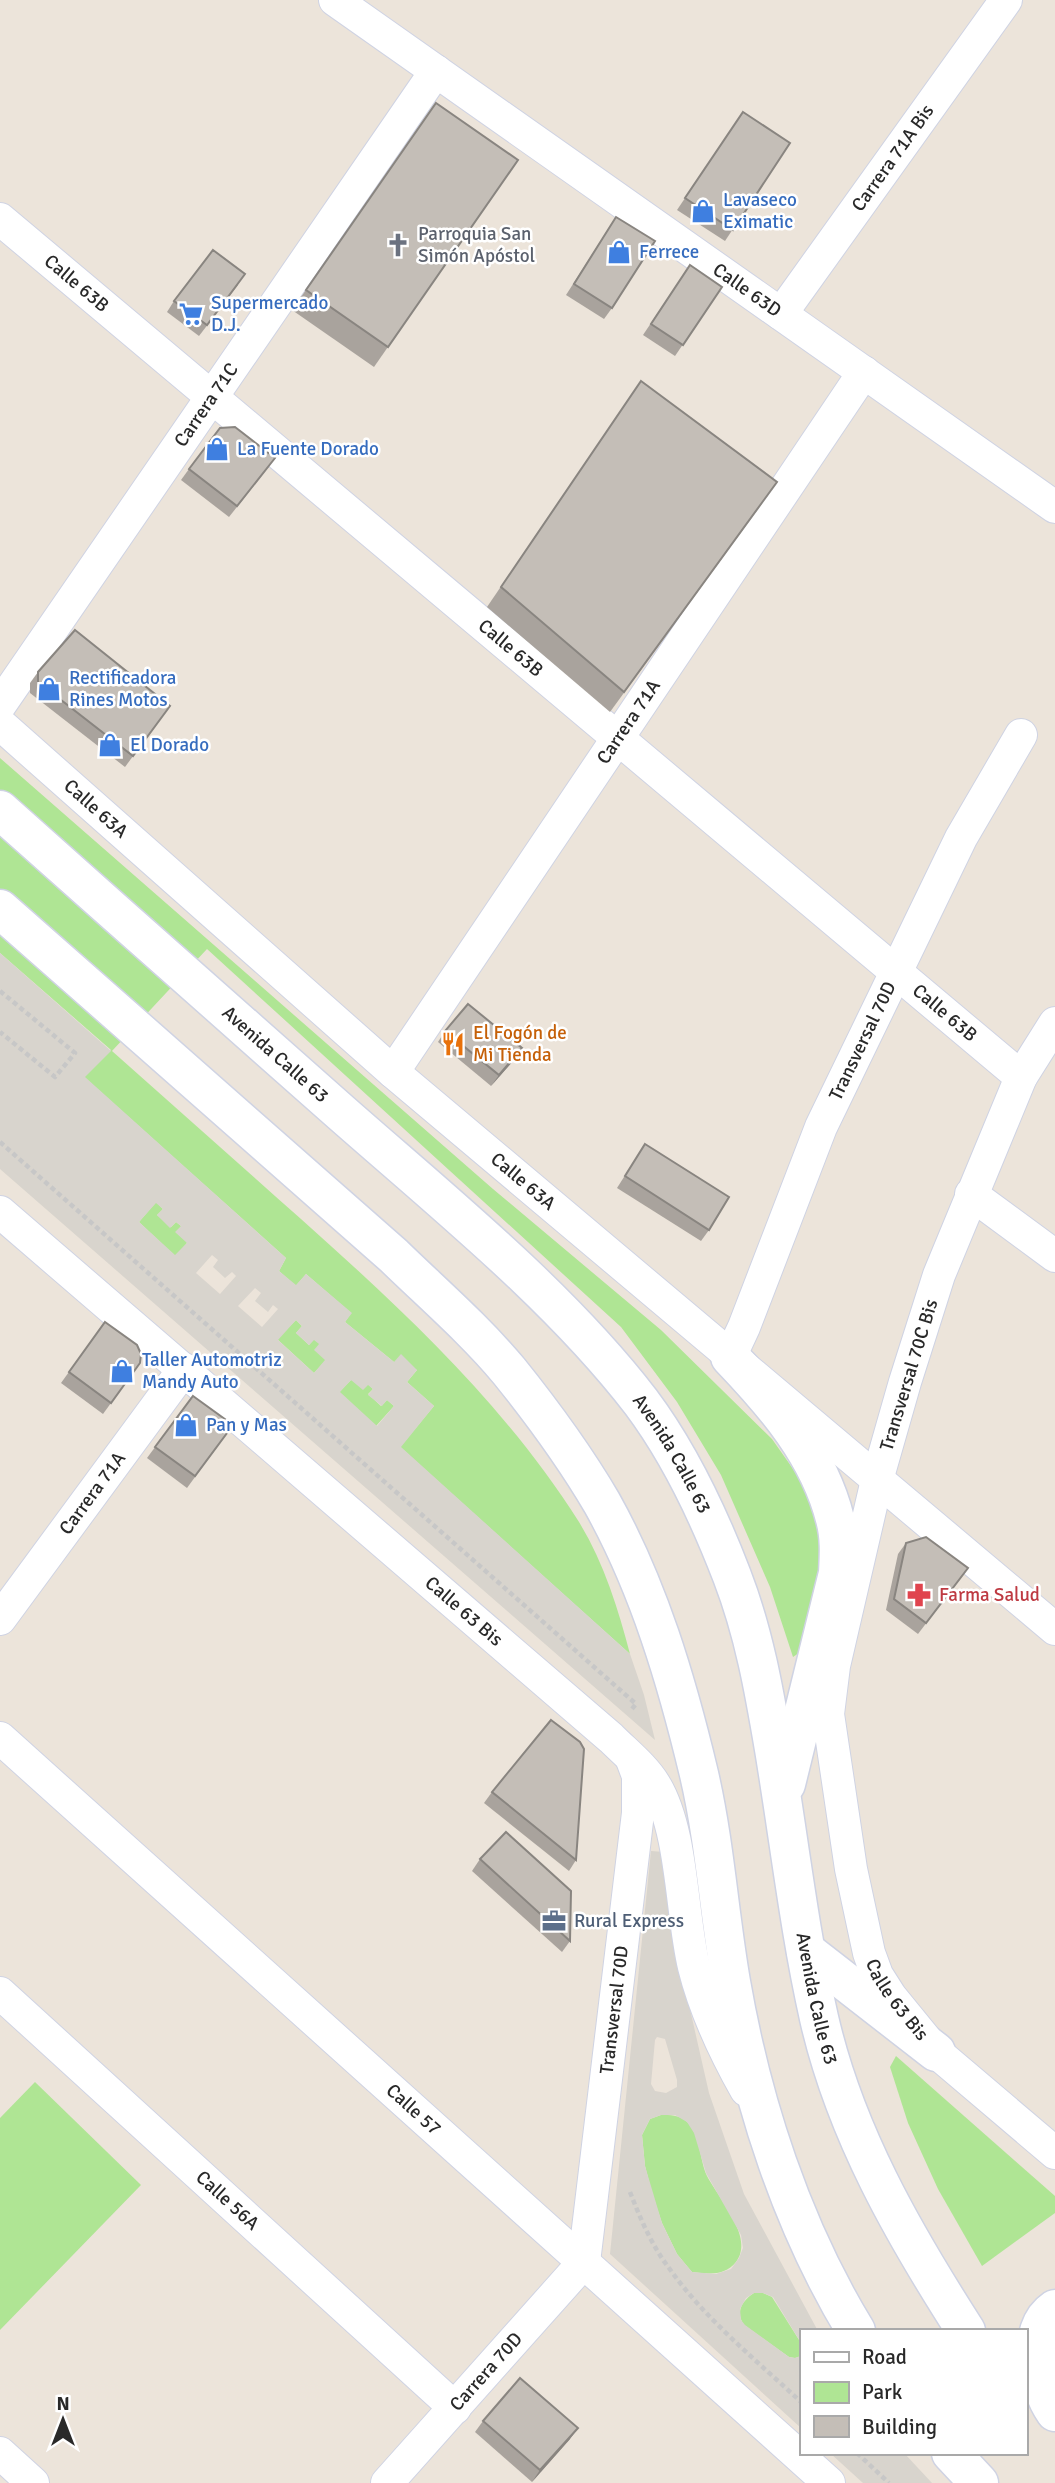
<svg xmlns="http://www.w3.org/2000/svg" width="1055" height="2483" font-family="Signika,sans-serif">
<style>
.green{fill:#afe594}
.plaza{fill:#d8d4cd;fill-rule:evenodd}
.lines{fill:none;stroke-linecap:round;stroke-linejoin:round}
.street-casing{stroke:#cfd3e3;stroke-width:34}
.secondary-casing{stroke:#cfd3e3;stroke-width:41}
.path{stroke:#c7c7c7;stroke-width:4.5;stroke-dasharray:5 3.5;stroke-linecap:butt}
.street{stroke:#fff;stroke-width:32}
.secondary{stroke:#fff;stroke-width:38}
.wall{fill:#a9a39d}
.shaded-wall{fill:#898580}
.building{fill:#c4beb7;stroke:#898580;stroke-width:2}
.labels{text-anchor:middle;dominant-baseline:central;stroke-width:5;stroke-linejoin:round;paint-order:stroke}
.street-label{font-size:19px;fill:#292929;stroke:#fff}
.shop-label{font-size:19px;fill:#366cbe;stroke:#fff;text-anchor:start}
.worship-label{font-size:19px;fill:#5b616d;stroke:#fff;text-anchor:start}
.food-label{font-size:19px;fill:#c56008;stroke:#fff;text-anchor:start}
.health-label{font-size:19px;fill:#be3a42;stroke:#fff;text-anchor:start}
.service-label{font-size:19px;fill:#4e5e75;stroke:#fff;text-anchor:start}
</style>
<rect width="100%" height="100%" fill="#ece4da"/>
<g class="green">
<path d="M0,758L493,1189L661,1330L772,1439L810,1493L824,1554L809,1646L793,1657L770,1587L721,1475L677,1402L621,1327L207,949L112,1051C175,1107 238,1163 301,1219C404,1311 505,1405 579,1522C604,1563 618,1608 630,1654L400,1447L434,1406L407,1382L417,1370L394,1362L345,1322L351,1313L306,1274L296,1286L279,1271L286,1258L84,1077L111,1050L0,953Z"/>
<path d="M156,1202L163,1209L157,1215L171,1227L176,1222L181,1226L187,1243L175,1256L139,1222Z"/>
<path d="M296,1320L302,1326L296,1333L309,1345L314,1339L320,1344L326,1360L314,1373L277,1339Z"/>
<path d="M351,1380L368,1384L373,1389L368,1394L381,1406L387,1400L394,1406L376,1426L339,1392Z"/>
<path d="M896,2056L1055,2196V2213L982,2266L938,2189L908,2123L890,2067Z"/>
<path d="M35,2082L141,2185L0,2330V2118Z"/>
<path d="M661,2115C670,2115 679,2115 686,2121C701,2134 699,2159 707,2176C719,2199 755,2238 736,2262C725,2276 709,2274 692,2272L677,2254L662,2223L652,2193L645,2166L642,2135L650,2119Z"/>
<path d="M754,2293H763L772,2297L801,2343V2356L795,2358L789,2357L744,2325C735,2312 742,2301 754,2293Z"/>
</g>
<g class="plaza">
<path d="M0,953L111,1051L85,1077L286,1258L279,1271L296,1285L306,1274L352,1313L345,1322L394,1362L401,1354L417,1370L407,1382L434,1406L401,1447L630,1654L644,1695L655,1740L0,1169ZM156,1203L163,1209L157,1215L170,1228L176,1222L181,1226L175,1232L187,1243L175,1255L139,1222ZM212,1255L218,1260L213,1267L225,1278L232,1272L236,1276L220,1294L196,1273ZM255,1288L261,1293L255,1301L268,1312L273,1305L278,1309L262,1327L238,1306ZM296,1320L302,1326L296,1333L309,1345L314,1340L319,1344L314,1350L325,1360L314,1373L278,1340ZM351,1380L363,1390L368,1385L373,1389L368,1395L382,1406L387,1400L394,1406L377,1426L340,1392Z"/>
<path d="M651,1851L664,1852L682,1974L709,2093L744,2194L818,2331H801V2343L773,2297L763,2293H754L746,2298L740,2309L741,2320L745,2325L789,2357L795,2358L801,2356V2428L610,2254ZM657,2037L665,2039L677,2080V2087L666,2093L655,2091L651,2084L655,2040ZM661,2115H675L687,2122L694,2133L706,2173L741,2235L743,2248L739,2258L731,2269L716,2274L692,2272L677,2254L662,2223L645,2166L642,2135L650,2119Z"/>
<path d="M830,2453H904L932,2483H863Z"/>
</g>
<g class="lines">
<g class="street-casing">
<g id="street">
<path id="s1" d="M335,0L1055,507"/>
<path id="s2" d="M0,219L1021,1077"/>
<path id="s3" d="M781,314L1006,0"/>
<path id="s4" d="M0,705L436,71"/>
<path id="s5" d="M0,724L393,1072L1055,1629"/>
<path id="s6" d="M1055,1023L1021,1077L939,1275L905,1382L877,1480L834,1666L828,1714L851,1869L869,1953L877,1975L891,1997L936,2052L1055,2153"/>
<path id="s7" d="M393,1072L864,372"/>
<path d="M971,1194L1055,1256"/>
<path id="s8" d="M0,1212L611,1738C626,1753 644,1767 655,1785C683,1831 681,1913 694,1967C705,2011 724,2051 746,2090"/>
<path id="s9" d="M730,1357L744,1327L821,1127L961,838L1021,735"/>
<path id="s10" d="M0,1619L184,1369"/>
<path id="s11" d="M0,1738L829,2483"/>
<path id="s12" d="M0,1993L455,2408"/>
<path id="s13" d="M584,2262L638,1813V1776L632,1760"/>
<path d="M0,2453L33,2483"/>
<path id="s14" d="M387,2483L584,2262"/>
</g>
</g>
<g class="secondary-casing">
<g id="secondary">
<path id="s15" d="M0,810C112,910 225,1010 337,1109C440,1200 558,1294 641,1402C680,1454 709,1516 732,1576C754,1633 764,1690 774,1749C789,1839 799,1929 819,2018C845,2132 903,2233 966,2331"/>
<path d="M0,909L394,1256C432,1293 475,1330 509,1371C542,1412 575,1457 602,1503C649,1587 677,1682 699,1774C715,1843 719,1913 731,1982C752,2103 792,2226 856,2331"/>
<path d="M730,1357C775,1404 819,1455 835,1519C840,1537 839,1555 838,1573L786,1784"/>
<path d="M806,1951L936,2052"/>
<path d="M1055,2309C1024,2330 1037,2386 1055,2412"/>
<path d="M951,2453L979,2483"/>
</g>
</g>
<g class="path">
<path d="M0,991L75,1053L55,1077L0,1032"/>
<path d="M0,1142L636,1704L631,1710"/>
<path d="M630,2192C640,2218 652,2246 669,2268C705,2319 756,2360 801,2402"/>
<path d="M857,2453L889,2483"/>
</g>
<use href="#street" class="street"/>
<use href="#secondary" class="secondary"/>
</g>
<g class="wall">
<path d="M436,103L518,160L374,367L292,310Z"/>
<path d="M743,112L790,143L725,241L677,210Z"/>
<path d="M616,217L612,308L604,319L566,295Z"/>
<path d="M690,265L722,287L675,356L643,335Z"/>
<path d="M238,285L199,336L167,312L174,301Z"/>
<path d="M641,381L763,502L610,712L487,607Z"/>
<path d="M189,469H267L229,517L181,480Z"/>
<path d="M38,672L170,706L125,767L30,693V683Z"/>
<path d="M445,1031L514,1060L491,1086L438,1042Z"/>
<path d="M645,1144L709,1230L701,1241L617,1188Z"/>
<path d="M105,1322L140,1363L103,1414L61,1383Z"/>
<path d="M193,1396L233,1425L187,1488L147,1458Z"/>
<path d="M906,1543L968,1568L918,1634L886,1610L898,1554Z"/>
<path d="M492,1792L576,1860L569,1871L484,1803Z"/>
<path d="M480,1859L570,1941L562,1952L472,1871Z"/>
<path d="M483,2421L570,2439L532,2482L475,2432Z"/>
</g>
<g class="shaded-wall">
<path d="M522,1048L514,1060L491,1086L499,1075Z"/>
<path d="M578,2428L570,2439L532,2482L540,2470Z"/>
</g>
<g class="building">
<path d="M436,103L518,160L388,347L306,290Z"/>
<path d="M743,112L790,143L733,230L685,198Z"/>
<path d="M616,217L655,241L612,308L574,284Z"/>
<path d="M213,250L245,274L207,325L174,301Z"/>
<path d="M690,265L722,287L683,345L651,324Z"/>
<path d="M641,381L777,482L624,692L501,587Z"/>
<path d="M235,427L275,458L237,506L189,469L220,428Z"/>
<path d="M75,630L170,706L133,756L38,682V672Z"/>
<path d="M468,1004L522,1048L499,1075L445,1031Z"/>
<path d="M645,1144L729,1197L709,1230L625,1176Z"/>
<path d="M105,1322L137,1345L141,1354L140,1363L111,1403L69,1372Z"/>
<path d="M193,1396L233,1425L195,1476L155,1447Z"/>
<path d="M926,1537L968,1568L926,1623L894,1599L906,1543Z"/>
<path d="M551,1720L580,1742L584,1749L576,1860L492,1792Z"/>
<path d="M506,1832L571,1891L570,1941L480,1859Z"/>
<path d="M520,2378L578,2428L540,2470L483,2421Z"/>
</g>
<defs>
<g id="shop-bare" transform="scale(1.89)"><path d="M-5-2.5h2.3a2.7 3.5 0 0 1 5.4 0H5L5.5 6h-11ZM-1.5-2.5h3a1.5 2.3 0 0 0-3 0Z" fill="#3f7fe0" stroke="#fff" stroke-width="2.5" paint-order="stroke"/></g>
<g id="church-bare" transform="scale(1.89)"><path d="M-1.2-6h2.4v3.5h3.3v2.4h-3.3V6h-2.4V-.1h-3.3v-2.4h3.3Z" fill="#6b7280" stroke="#fff" stroke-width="2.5" paint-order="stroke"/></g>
<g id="supermarket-bare" transform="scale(1.89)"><path d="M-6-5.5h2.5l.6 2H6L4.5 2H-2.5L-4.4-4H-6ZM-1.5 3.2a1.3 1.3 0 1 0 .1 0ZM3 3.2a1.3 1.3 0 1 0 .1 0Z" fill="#3f7fe0" stroke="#fff" stroke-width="2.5" paint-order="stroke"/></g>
<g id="restaurant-bare" transform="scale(1.89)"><path d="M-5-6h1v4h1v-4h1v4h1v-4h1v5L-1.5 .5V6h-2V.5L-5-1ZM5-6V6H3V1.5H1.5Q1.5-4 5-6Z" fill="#e8710a" stroke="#fff" stroke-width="2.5" paint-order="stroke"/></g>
<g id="pharmacy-bare" transform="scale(1.89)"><path d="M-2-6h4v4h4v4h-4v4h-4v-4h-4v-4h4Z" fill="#e0444e" stroke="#fff" stroke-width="2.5" paint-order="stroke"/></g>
<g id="office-bare" transform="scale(1.89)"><path d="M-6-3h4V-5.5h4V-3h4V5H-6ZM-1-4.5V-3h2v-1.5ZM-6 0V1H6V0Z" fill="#5c6f8a" stroke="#fff" stroke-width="2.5" paint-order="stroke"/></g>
</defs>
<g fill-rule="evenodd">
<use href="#shop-bare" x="703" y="211"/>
<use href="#church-bare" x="398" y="245"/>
<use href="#shop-bare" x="619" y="252"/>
<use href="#supermarket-bare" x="191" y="314"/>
<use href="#shop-bare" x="217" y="449"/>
<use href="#shop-bare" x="49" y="689"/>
<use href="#shop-bare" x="110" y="745"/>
<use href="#restaurant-bare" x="453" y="1044"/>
<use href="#shop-bare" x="122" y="1371"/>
<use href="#shop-bare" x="186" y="1425"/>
<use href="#pharmacy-bare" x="919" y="1595"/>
<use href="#office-bare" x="554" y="1921"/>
</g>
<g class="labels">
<g class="street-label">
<text stroke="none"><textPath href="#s3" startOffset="192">Carrera 71A Bis</textPath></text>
<text stroke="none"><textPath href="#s2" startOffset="100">Calle 63B</textPath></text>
<text stroke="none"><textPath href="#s1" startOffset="504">Calle 63D</textPath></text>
<text stroke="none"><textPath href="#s4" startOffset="364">Carrera 71C</textPath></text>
<text stroke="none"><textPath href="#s2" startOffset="667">Calle 63B</textPath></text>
<text stroke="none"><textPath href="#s7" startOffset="422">Carrera 71A</textPath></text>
<text stroke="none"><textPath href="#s5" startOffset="128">Calle 63A</textPath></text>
<text stroke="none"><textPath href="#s2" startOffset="1234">Calle 63B</textPath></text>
<text stroke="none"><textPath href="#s9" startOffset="343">Transversal 70D</textPath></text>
<text stroke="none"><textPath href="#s15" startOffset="368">Avenida Calle 63</textPath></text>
<text stroke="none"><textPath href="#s5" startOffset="695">Calle 63A</textPath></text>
<text transform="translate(909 1375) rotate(-73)">Transversal 70C Bis</text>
<text stroke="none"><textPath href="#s15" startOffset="934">Avenida Calle 63</textPath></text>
<text stroke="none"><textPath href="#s10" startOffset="156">Carrera 71A</textPath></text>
<text stroke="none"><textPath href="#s8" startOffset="612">Calle 63 Bis</textPath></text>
<text stroke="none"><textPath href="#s15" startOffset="1502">Avenida Calle 63</textPath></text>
<text stroke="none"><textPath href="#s6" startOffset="1029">Calle 63 Bis</textPath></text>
<text stroke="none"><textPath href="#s13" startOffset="254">Transversal 70D</textPath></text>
<text stroke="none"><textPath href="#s11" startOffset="556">Calle 57</textPath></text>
<text stroke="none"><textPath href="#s12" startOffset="308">Calle 56A</textPath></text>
<text stroke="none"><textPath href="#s14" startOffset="149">Carrera 70D</textPath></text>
</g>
<g class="shop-label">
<text x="723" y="200">Lavaseco<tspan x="723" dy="22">Eximatic</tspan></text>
<text x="639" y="252">Ferrece</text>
<text x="211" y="303">Supermercado<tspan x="211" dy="22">D.J.</tspan></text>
<text x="237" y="449">La Fuente Dorado</text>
<text x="69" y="678">Rectificadora<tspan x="69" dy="22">Rines Motos</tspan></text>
<text x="130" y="745">El Dorado</text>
<text x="142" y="1360">Taller Automotriz<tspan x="142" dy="22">Mandy Auto</tspan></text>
<text x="206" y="1425">Pan y Mas</text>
</g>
<g class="worship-label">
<text x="418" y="234">Parroquia San<tspan x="418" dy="22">Simón Apóstol</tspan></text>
</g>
<g class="food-label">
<text x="473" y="1033">El Fogón de<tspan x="473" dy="22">Mi Tienda</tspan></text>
</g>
<g class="health-label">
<text x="939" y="1595">Farma Salud</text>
</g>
<g class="service-label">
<text x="574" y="1921">Rural Express</text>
</g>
</g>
<rect x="800" y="2329" width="228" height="126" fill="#ffffff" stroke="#a9a9a9" stroke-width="2"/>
<rect x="814" y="2352" width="35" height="10" fill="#ffffff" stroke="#a9a9a9" stroke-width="2"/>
<text x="862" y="2364" font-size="21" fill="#292929">Road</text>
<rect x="814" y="2382" width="35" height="21" fill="#afe594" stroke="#a9a9a9" stroke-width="2"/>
<text x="862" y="2399" font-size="21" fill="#292929">Park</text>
<rect x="814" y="2416" width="35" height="21" fill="#c4beb7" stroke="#a9a9a9" stroke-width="2"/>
<text x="862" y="2434" font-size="21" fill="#292929">Building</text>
<g transform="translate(63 2420)" stroke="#ffffff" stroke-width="5" paint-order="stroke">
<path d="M0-5L12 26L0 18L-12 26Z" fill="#292929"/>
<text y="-10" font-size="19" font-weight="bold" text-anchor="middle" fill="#292929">N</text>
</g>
</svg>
